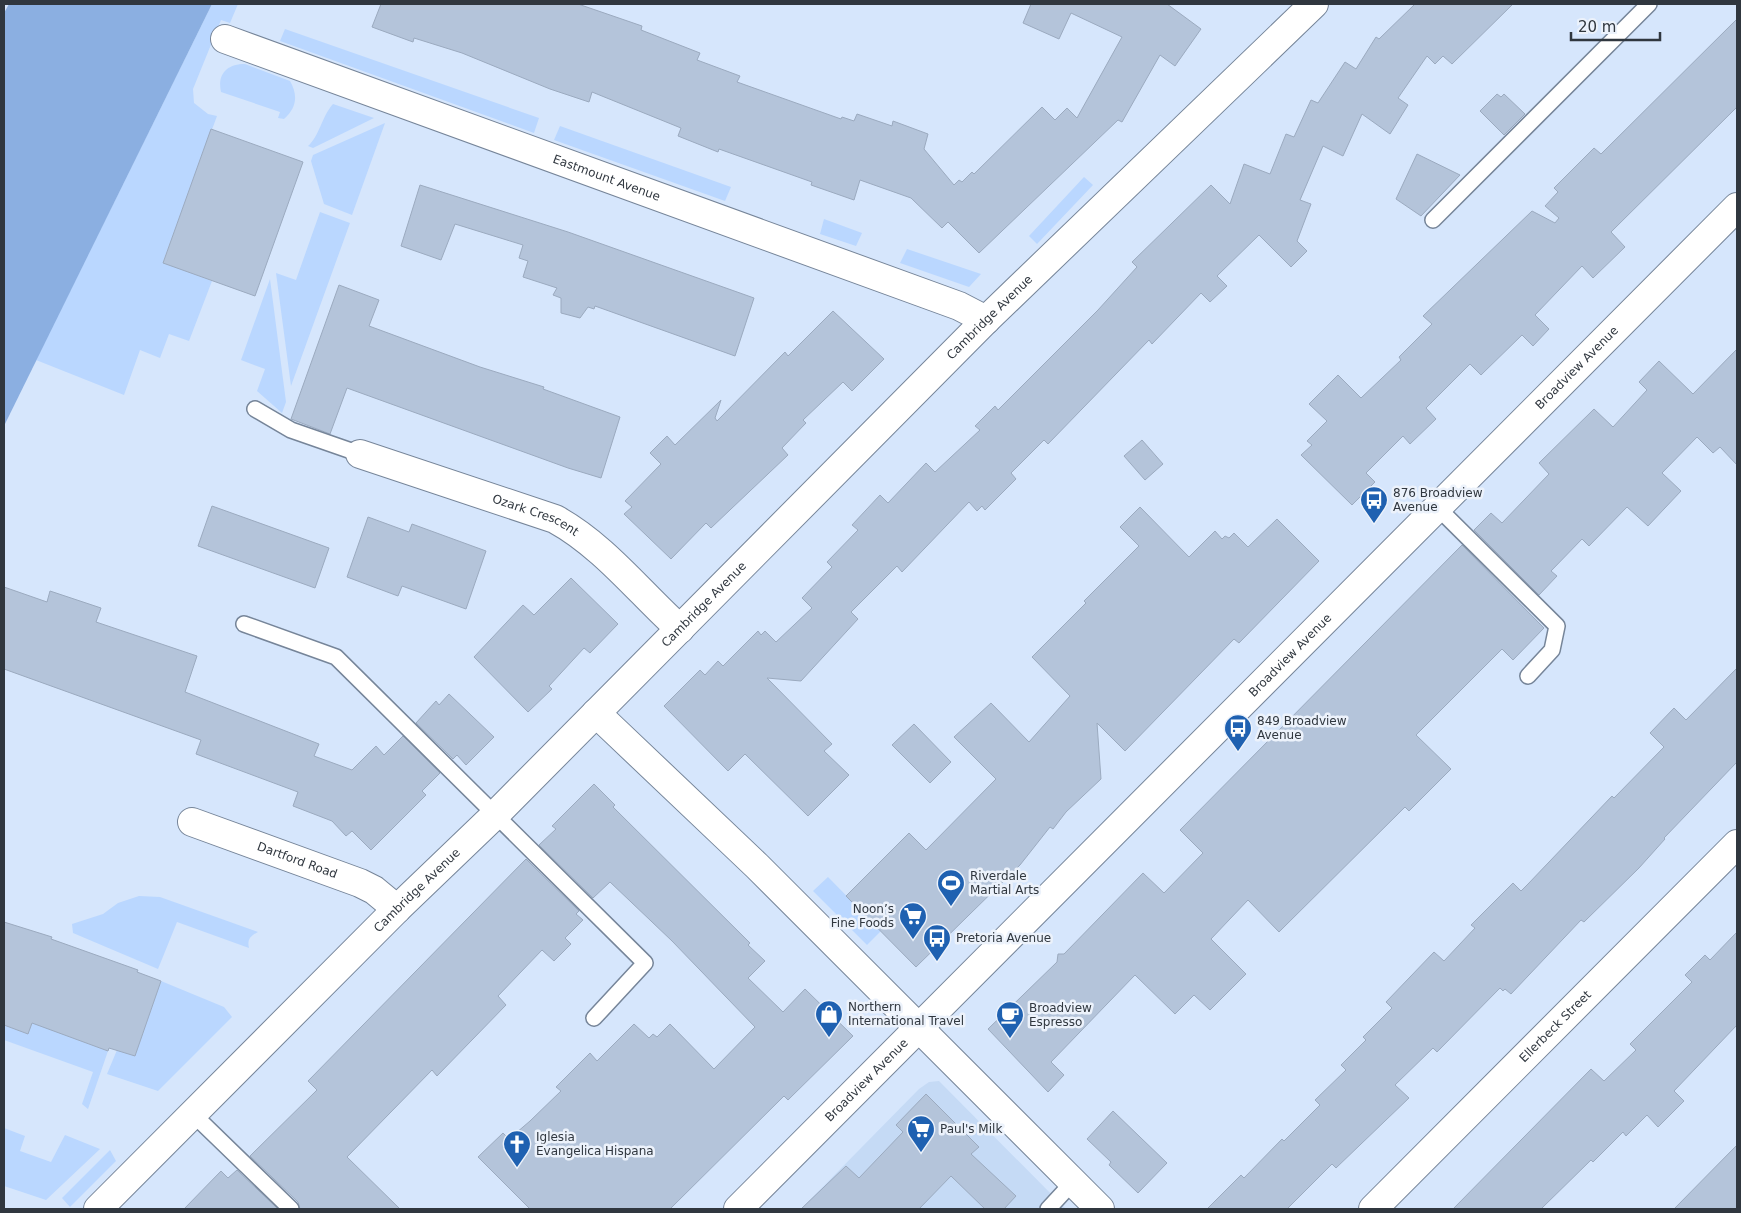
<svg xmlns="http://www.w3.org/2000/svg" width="1741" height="1213" font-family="'DejaVu Sans',sans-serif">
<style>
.built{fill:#c5daf5}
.green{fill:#bad7ff}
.forest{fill:#8bafe1}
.building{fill:#b4c4da;stroke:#9baabf}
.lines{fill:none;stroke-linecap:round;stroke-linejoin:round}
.service-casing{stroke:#768599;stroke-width:18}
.minor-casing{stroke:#768599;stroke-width:30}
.secondary-casing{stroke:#768599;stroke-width:30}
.service{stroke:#fff;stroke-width:15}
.minor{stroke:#fff;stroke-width:28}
.secondary{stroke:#fff;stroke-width:28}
.labels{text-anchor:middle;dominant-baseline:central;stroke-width:5;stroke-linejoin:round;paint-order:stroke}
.street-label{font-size:12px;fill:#30373f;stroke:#ecf2fb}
.poi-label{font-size:12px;fill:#30373f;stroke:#ecf2fb;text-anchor:start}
</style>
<rect width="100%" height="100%" fill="#d6e6fc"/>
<path class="built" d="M939,1081L1065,1208L801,1209L919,1089L929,1082Z"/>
<g class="green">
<path d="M212,4H238L230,23L221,20L193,89L194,103L208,114L217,116L163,262L212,281L189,341L169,334L160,358L140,350L124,395L36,360Z"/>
<path d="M285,29L539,118L534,133L280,41Z"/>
<path d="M245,64L290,81C298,95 297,108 284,119L278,118L280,112L221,92C217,74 227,64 245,64Z"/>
<path d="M333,104L374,118L313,148L308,146C319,137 322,116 333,104Z"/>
<path d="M385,123L352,215L324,204L311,161L313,155Z"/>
<path d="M560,126L731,187L725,201L554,140Z"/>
<path d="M1084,177L1093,185L1037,244L1029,236Z"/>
<path d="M320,212L350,223L291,386L276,273L296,280Z"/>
<path d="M824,219L862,233L856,246L820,234Z"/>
<path d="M907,249L981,274L969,287L900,263Z"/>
<path d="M270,279L286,402L282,413L257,391L265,369L241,360Z"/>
<path d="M828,877L881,931L867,945L813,891Z"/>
<path d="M139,896L160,897L258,932C250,936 247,940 249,948L177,922L158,969L73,933L72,924L103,914L118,903Z"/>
<path d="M161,981L224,1007L232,1017L158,1091L107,1074L117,1050L135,1056Z"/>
<path d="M33,1020L57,1032L108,1051L88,1109L82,1104L93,1072L4,1040V1025L28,1034Z"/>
<path d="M4,1128L25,1136L20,1151L51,1162L65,1135L100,1149L46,1200L4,1186Z"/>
<path d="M110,1150L116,1161L70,1207L62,1198Z"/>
</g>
<path class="forest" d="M9,4H212L4,426V13Z"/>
<g class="building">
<path d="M381,4H578L642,26L641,30L700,53L697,60L740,76L737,82L841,119L842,117L854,121L857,114L892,126L893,121L928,134L924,149L954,185L959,180L962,182L972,172L974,174L1042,107L1055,120L1067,108L1077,118L1122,37L1071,13L1059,39L1023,23L1031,4H1167L1201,29L1175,66L1160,55L1122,122L1118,120L979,253L948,222L942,228L911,198L860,180L854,200L811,185L812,182L719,149L718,152L678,136L681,128L592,92L589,102L550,89L462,53L414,38L413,42L372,27Z"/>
<path d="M1415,4H1513L1452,64L1443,56L1435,64L1427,56L1398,98L1408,105L1390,134L1362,114L1343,156L1323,146L1300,200L1311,204L1297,241L1307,251L1291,267L1259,235L1217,276L1227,286L1210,302L1201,293L1152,344L1149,340L1048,444L1044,440L1011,473L1016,479L985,510L982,506L977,511L969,502L902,572L897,566L851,612L858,619L801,681L767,678L832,744L824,751L849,775L808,816L745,754L728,771L664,706L700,670L705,675L718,661L723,666L758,631L761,635L765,631L776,642L812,608L802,598L832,567L827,562L858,530L852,525L880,495L888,503L926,463L935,472L980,430L975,426L995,406L998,410L1098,310L1137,267L1132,262L1211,185L1230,204L1244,164L1270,174L1286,134L1294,137L1311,100L1318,103L1345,62L1356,69L1376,37L1379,39Z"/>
<path d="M1737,19V107L1611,232L1625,247L1593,278L1582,266L1535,315L1549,329L1533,346L1522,335L1481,375L1470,364L1426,408L1436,419L1410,444L1403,436L1366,473L1375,482L1352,505L1301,455L1312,445L1307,441L1327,421L1309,404L1338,375L1361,398L1401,360L1399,357L1432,324L1423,316L1532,211L1555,223L1559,218L1545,206L1558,192L1554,188L1594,148L1601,154Z"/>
<path d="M1497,94L1501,97L1504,94L1525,114L1504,135L1480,111Z"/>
<path d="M211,129L303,162L255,296L163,263Z"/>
<path d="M1417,154L1460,175L1421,216L1396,199Z"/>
<path d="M420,185L568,232L754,298L735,356L595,306L594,309L588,307L580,318L561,313V298L553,295L557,288L523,277L528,261L519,258L523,245L455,224L441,260L401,246Z"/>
<path d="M339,285L379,300L369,326L480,367L544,387L543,389L620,417L601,478L568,468L347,388L330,434L291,419Z"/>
<path d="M833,311L884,359L852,391L843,382L803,420L806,423L782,448L788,455L711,528L706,523L671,559L624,514L632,507L625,501L661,464L650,453L667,436L675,445L721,400L715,418L717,421L785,352L788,356Z"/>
<path d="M1737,349V465L1720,447L1713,453L1697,437L1662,473L1681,491L1648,526L1627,507L1589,546L1582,539L1551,571L1557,576L1539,595L1474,530L1491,513L1502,523L1549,474L1539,463L1594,409L1613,427L1647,390L1639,382L1659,361L1693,394Z"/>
<path d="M1142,440L1163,464L1145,480L1124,456Z"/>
<path d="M212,506L329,548L315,588L198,546Z"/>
<path d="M1140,507L1189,557L1215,531L1222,539L1225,536L1229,538L1234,533L1248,547L1277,519L1319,561L1239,643L1234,639L1125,751L1097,723L1101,779L1066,812L1053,829L1050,827L1020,865L916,967L846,896L909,833L926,850L996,779L954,737L991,703L1029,742L1070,696L1032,657L1086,603L1084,601L1139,546L1120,527Z"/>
<path d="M368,517L409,532L412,524L486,551L466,609L402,586L398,596L347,577Z"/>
<path d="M1462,545L1544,628L1513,660L1502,649L1416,735L1451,769L1409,811L1405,807L1279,932L1248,900L1211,939L1246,974L1210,1010L1194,995L1175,1014L1135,975L1051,1062L1064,1075L1048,1092L988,1029L1057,962L1058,954H1064L1143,873L1164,893L1203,853L1180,830Z"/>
<path d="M571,578L618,624L590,653L584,648L549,686L552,689L528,712L474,657L523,605L534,615Z"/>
<path d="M4,587L47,602L50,591L101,608L96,622L197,656L185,692L319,744L314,756L352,770L376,746L384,755L403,736L440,773L422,791L426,795L371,850L352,831L346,836L332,821L293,806L298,792L196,754L201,740L4,669Z"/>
<path d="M1737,668V762L1664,838L1665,839L1639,868L1584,922L1581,920L1511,994L1505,989L1503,991L1500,988L1437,1052L1433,1048L1395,1085L1409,1098L1336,1168L1332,1164L1287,1209H1207L1241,1175L1244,1178L1282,1139L1284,1141L1320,1105L1315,1100L1346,1070L1341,1065L1366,1040L1363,1037L1392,1008L1386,1002L1434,952L1444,961L1475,928L1471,925L1513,883L1521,891L1528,884L1612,796L1614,798L1664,747L1650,733L1674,708L1686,720Z"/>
<path d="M449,694L494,737L466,765L457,755L453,759L416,723L436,701L439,705Z"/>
<path d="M914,724L951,762L930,783L892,745Z"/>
<path d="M594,784L615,805L613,807L750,943L748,945L765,961L748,978L783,1012L805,989L853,1036L788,1100L784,1096L670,1209H530L478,1157L503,1133L509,1139L530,1121L561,1091L556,1087L590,1053L597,1061L634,1024L649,1038L653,1034L657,1037L670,1024L714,1069L755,1027L672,941L610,882L593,898L539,845L556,829L552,826Z"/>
<path d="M526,859L579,911L576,914L583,920L565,938L571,944L554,961L542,950L498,996L506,1005L437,1076L432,1070L347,1157L400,1209H300L298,1202L250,1156L317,1090L308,1081Z"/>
<path d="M4,922L52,937L51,939L138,970L137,972L161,981L135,1056L109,1048L108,1051L32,1023L28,1034L4,1025Z"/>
<path d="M1737,932V1025L1674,1091L1684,1101L1658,1127L1647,1115L1626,1136L1623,1132L1593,1162L1591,1160L1541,1209H1453L1591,1069L1604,1081L1636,1050L1630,1044L1692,982L1685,975L1705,955L1710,960Z"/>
<path d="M926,1094L979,1147L971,1154L1016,1196L1004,1209H985L951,1176L919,1209H801L846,1166L859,1178L903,1132L896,1125Z"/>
<path d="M1113,1111L1167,1163L1138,1193L1109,1165L1111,1162L1087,1139Z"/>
<path d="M1737,1145V1209H1674Z"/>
<path d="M237,1170L278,1209H184L221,1171L228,1178Z"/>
</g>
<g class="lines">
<g class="service-casing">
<g id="service">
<path d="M1433,220L1649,4"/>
<path d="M255,409L291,430L360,454"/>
<path d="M1438,508L1557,626L1552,650L1528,676"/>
<path d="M244,624L336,657L645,963L594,1018"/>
<path d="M194,1115L291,1209"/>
<path d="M1048,1209L1073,1182"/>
</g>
</g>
<g class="minor-casing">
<g id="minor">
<path id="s1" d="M225,39L959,306L986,320"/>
<path id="s2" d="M360,454L555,519C604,546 639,592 680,629"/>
<path d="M596,713L757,866L1100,1209"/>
<path id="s3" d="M192,822L360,883L374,890L397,909"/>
<path id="s4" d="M98,1209L397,909L495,815L986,320L1314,4"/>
<path id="s5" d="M1373,1209L1737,844"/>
</g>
</g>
<g class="secondary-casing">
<g id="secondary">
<path id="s6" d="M738,1209L1737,207"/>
</g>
</g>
<use href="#service" class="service"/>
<use href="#minor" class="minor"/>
<use href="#secondary" class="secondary"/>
</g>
<defs>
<g id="bus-pin" transform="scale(1.4375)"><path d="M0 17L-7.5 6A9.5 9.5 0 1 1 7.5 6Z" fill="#1f61b1" stroke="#ecf2fb"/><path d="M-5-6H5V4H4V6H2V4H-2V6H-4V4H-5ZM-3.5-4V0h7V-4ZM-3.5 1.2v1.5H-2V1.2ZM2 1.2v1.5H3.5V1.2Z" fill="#fff"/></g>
<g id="stadium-pin" transform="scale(1.4375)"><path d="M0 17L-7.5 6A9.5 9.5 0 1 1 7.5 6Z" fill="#1f61b1" stroke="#ecf2fb"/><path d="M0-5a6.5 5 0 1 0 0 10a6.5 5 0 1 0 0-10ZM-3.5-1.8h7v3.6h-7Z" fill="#fff"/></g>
<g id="supermarket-pin" transform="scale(1.4375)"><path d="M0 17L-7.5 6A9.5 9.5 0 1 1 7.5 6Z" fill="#1f61b1" stroke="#ecf2fb"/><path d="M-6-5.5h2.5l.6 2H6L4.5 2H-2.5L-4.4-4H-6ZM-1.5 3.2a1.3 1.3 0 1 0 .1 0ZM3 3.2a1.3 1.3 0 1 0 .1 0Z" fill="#fff"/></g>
<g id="shop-pin" transform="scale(1.4375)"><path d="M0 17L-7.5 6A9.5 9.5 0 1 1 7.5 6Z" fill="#1f61b1" stroke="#ecf2fb"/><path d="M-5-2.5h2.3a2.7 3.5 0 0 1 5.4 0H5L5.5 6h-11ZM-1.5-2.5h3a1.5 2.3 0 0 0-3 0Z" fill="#fff"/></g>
<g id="cafe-pin" transform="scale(1.4375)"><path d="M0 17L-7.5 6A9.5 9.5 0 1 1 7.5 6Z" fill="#1f61b1" stroke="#ecf2fb"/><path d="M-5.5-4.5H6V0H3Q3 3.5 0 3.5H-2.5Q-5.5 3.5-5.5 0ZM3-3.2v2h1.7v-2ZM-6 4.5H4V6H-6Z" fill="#fff"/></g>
<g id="church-pin" transform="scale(1.4375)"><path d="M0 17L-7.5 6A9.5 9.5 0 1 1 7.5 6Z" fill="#1f61b1" stroke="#ecf2fb"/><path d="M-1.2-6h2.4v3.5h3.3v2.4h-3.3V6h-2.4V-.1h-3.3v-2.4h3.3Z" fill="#fff"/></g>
</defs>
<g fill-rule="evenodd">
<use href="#bus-pin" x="1374" y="500"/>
<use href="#bus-pin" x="1238" y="728"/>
<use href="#stadium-pin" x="951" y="883"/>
<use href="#supermarket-pin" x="913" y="916"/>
<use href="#bus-pin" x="937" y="938"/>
<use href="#shop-pin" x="829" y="1014"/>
<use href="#cafe-pin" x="1010" y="1015"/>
<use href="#supermarket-pin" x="921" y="1129"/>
<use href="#church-pin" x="517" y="1144"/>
</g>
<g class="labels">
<g class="street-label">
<text stroke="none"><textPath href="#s1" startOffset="406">Eastmount Avenue</textPath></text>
<text stroke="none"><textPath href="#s4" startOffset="1261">Cambridge Avenue</textPath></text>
<text stroke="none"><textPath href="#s6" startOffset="1188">Broadview Avenue</textPath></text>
<text stroke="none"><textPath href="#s2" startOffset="186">Ozark Crescent</textPath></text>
<text stroke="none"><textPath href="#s4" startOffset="856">Cambridge Avenue</textPath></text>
<text stroke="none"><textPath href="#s6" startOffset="782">Broadview Avenue</textPath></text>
<text stroke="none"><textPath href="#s3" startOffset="112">Dartford Road</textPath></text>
<text stroke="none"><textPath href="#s4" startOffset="451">Cambridge Avenue</textPath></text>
<text stroke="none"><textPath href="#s5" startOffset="258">Ellerbeck Street</textPath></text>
<text stroke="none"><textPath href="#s6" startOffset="182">Broadview Avenue</textPath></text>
</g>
<g class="poi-label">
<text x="1393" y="493">876 Broadview<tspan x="1393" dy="14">Avenue</tspan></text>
<text x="1257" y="721">849 Broadview<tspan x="1257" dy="14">Avenue</tspan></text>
<text x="970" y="876">Riverdale<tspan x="970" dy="14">Martial Arts</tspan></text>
<text x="894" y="909" text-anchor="end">Noon’s<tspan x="894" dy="14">Fine Foods</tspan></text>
<text x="956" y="938">Pretoria Avenue</text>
<text x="848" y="1007">Northern<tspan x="848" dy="14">International Travel</tspan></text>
<text x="1029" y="1008">Broadview<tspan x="1029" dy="14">Espresso</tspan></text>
<text x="940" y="1129">Paul's Milk</text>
<text x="536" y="1137">Iglesia<tspan x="536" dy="14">Evangelica Hispana</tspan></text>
</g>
</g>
<rect width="1741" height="1213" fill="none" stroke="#30373f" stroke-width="10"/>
<path d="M1571 32v8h89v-8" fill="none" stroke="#30373f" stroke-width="2.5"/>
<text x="1578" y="32" font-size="15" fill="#30373f" stroke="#ecf2fb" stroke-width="4" paint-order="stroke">20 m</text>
</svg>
